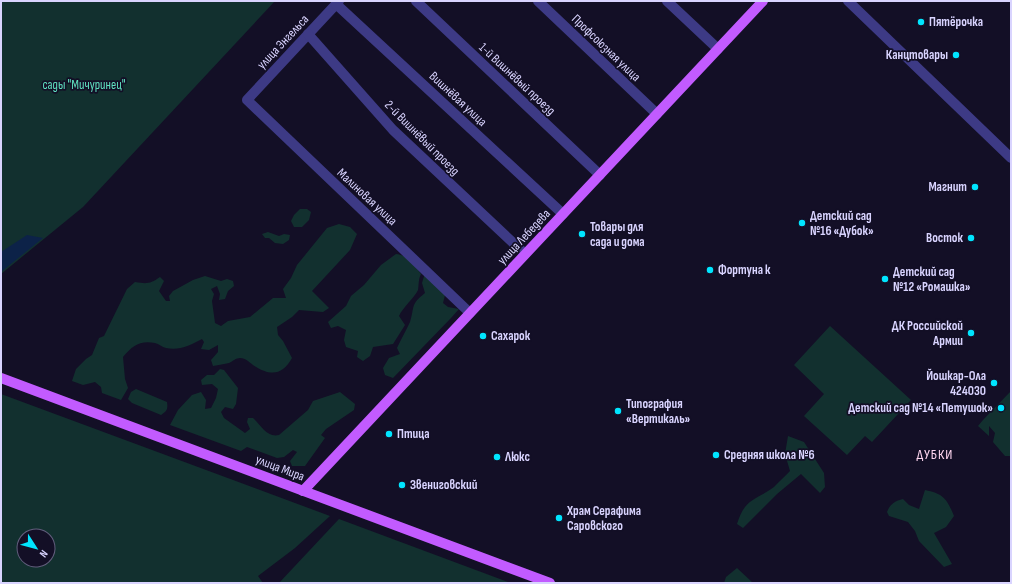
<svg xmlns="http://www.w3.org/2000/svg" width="1012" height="584" font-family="'Sofia Sans Condensed',sans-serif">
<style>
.green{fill:#12302f;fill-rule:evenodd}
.water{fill:#0c2248}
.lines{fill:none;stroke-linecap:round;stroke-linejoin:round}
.minor{stroke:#3d3a85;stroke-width:10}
.major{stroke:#c25bff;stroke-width:10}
.poi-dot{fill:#00e5ff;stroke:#130f26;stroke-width:1.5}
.labels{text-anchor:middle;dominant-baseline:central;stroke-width:3.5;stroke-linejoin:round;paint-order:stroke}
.poi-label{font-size:13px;font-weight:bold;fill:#d9d4ff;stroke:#130f26;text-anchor:start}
.street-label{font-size:13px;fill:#d9d4ff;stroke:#130f26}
.park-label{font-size:13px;fill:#5fe0c0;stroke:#130f26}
.neighbourhood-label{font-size:14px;letter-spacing:1px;fill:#ffd6f0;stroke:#130f26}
</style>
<rect width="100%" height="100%" fill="#130f26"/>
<g class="green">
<path d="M1,1H275L83,207L1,274Z"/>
<path d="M300,209H307L311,212L309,220L302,227H294L291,221L294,215Z"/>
<path d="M339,224L350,227L357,234L350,250L312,291L329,308L323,312L299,310L292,317L277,327L278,335L283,341L292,358C282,376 270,376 253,365C249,362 246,358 240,358C236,358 233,361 229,363C224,364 219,365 213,366L211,360L218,352V345L209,350L201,349L204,342L202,339C191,345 179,351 166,348C162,347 159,344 155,343C140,340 132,346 123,357L125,379L128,388L121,400L102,393L101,387L95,382L83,385L72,381L76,369L86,359L92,355L99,338L104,336L127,289L135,282C147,284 150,284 160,277L164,281L159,291L166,301H170L169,296L173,291L193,280L205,276L221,281L227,279L233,281L234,286L228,291L225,299L219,300L220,294L217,286L211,289L214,294L212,301L215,323L221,326L228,321L250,317L273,298H286L283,289L291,278L297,265L327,228Z"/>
<path d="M268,232L279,236L284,234L290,235L289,240L283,244L275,243L269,238H265L262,234Z"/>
<path d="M396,254C408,255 414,265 421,274C418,280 419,285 418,290C415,297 403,307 399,316L405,325L393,344L373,347L370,356L363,361L357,357L358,351L346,347L344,340L346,330L338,326L331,328L328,322L346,306L351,296L364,285L381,265Z"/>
<path d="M425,273L445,295L443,303L448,307L459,309L451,318L393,378L385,375L383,368L389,358L400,354L397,348C401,339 406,331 410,322C415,306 410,305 425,293L422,283Z"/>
<path d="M830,326L911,400L872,442L865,436L847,455L804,416L824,394L794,365Z"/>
<path d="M220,369L224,370L238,388L236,404L233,409L225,407L221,412L224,418L245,433L250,429L247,422L248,418H253C261,425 267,438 279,435L308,410L313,401L340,392L355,404L354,410L326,429L321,435L325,438L305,466H292L290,461L297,452L293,450L284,457L277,458L247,447L241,451L170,425L178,410L192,395L201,392L206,400L205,409L211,408L216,398L218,389L212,384L202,385L201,380L207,375H214Z"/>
<path d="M136,389L167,402C168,409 167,411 161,415L132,403L128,399L131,392Z"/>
<path d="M1011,391V456H1005L993,442L995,433L989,426V436L978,426L983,420Z"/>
<path d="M1,394L330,516L295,548L258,576L263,583H1ZM24,536H48V560H24Z"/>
<path d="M788,436L804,442L824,473L825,487L820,493L801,474L777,494L743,528L737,524C745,498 755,501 774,487C779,482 785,476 790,471L785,454Z"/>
<path d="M925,490C944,494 947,499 954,516L946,527L934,533L952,564L944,567L919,541L915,531L908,522L889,516L887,512C890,504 895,501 903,499L909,505L919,509Z"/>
<path d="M339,519L511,583H279Z"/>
<path d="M737,568L753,583H724L726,577Z"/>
</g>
<path class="water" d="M27,235L43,238L1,272V252Z"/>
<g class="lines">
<g class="minor">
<path d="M339,1L247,100L470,313"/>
<path d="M416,1L600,175"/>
<path d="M538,1L657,114"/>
<path d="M667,1L718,49"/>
<path d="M848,1L1011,158"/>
<path d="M336,4L563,214"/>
<path d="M308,34L393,130L525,254"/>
</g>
<g class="major">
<path d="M1,378L550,583"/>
<path d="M303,491L763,1"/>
</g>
</g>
<g class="poi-dot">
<circle cx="921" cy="22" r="4"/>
<circle cx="956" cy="55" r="4"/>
<circle cx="975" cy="187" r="4"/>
<circle cx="802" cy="223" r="4"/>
<circle cx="582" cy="234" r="4"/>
<circle cx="971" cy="238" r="4"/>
<circle cx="710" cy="270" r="4"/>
<circle cx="885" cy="279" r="4"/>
<circle cx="971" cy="333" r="4"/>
<circle cx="483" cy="336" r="4"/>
<circle cx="994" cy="383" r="4"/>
<circle cx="1001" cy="408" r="4"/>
<circle cx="618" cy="411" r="4"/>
<circle cx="389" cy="434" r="4"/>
<circle cx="716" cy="455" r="4"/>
<circle cx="497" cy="457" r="4"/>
<circle cx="402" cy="485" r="4"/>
<circle cx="559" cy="518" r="4"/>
</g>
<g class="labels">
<g class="poi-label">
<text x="929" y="22">Пятёрочка</text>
<text x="948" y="55" text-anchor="end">Канцтовары</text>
<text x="967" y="187" text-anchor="end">Магнит</text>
<text x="810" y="216">Детский сад<tspan x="810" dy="15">№16 «Дубок»</tspan></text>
<text x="590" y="227">Товары для<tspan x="590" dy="15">сада и дома</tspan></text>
<text x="963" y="238" text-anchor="end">Восток</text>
<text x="718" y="270">Фортуна к</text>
<text x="893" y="272">Детский сад<tspan x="893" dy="15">№12 «Ромашка»</tspan></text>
<text x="963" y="326" text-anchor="end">ДК Российской<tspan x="963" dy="15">Армии</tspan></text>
<text x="491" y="336">Сахарок</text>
<text x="986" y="376" text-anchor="end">Йошкар-Ола<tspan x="986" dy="15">424030</tspan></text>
<text x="626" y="404">Типография<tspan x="626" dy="15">«Вертикаль»</tspan></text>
<text x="993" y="408" text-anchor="end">Детский сад №14 «Петушок»</text>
<text x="397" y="434">Птица</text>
<text x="724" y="455">Средняя школа №6</text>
<text x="505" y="457">Люкс</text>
<text x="410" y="485">Звениговский</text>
<text x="567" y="511">Храм Серафима<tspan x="567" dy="15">Саровского</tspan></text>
</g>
<g class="street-label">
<text transform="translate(283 42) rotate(-47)">улица Энгельса</text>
<text transform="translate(606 48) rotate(44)">Профсоюзная улица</text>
<text transform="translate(517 79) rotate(43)">1-й Вишнёвый проезд</text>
<text transform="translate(458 99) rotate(43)">Вишнёвая улица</text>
<text transform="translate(422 138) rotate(45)">2-й Вишнёвый проезд</text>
<text transform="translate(367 197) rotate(43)">Малиновая улица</text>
<text transform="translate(524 237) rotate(-47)">улица Лебедева</text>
<text transform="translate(280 468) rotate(21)">улица Мира</text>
</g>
<g class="park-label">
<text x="84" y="85">сады "Мичуринец"</text>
</g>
<g class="neighbourhood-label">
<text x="935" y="454">ДУБКИ</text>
</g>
</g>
<rect width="1012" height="584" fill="none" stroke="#d9d4ff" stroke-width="4"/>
<g transform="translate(36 548) rotate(126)"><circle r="19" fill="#130f26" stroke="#625e7d"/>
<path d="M0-3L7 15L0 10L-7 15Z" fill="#00e5ff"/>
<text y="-6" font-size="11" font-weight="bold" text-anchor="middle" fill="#d9d4ff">N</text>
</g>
</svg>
